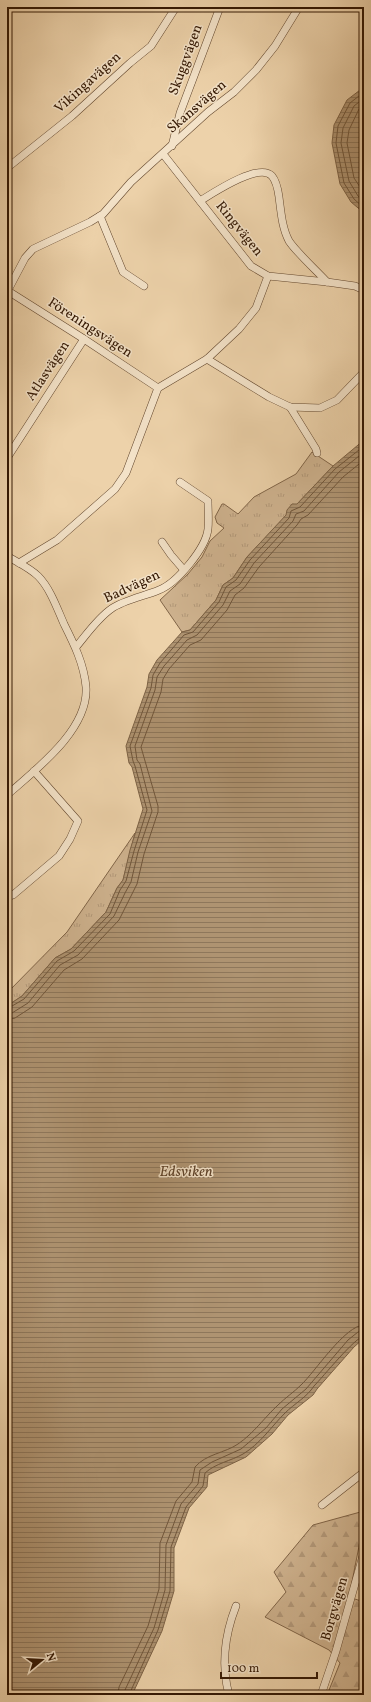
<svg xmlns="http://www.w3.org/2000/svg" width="371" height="1702" font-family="Vollkorn,serif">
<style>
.grass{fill:url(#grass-tufts);stroke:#816548}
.forest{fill:url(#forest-firs);stroke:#816548}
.water{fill:url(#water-rules);stroke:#7d6245}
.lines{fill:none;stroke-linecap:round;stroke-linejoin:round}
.shore{stroke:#71563a;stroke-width:1}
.minor-casing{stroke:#62462d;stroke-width:8}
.minor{stroke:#f3e2c8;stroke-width:7}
.labels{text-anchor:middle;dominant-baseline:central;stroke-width:3;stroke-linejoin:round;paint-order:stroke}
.street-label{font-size:14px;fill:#341803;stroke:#f3e2c8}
.water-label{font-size:15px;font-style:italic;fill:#5f432a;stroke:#f3e2c8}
</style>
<defs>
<pattern id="grass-tufts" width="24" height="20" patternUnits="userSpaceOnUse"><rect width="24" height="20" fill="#ceb28e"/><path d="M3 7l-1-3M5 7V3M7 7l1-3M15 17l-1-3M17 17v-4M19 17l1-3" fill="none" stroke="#b29879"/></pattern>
<pattern id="forest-firs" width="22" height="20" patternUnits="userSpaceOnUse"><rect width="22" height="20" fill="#ceb28e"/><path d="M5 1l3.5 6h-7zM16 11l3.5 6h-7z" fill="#b29879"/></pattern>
<pattern id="water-rules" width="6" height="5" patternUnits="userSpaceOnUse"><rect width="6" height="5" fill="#ae9371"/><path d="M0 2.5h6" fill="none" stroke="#8e775b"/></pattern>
</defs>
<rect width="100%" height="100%" fill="#edd2aa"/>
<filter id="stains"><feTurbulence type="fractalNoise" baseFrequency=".005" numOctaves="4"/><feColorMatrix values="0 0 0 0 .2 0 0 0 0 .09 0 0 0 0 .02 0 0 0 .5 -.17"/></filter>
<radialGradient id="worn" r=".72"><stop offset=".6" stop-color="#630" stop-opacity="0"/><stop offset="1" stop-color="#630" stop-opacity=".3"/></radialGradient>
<g class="grass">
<path d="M312,452L333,466L247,557L233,578L223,585L216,600L190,630L182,632L160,600L188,574L202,557L210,541L224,528L217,523L215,517L222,504H224L238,514L254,497L296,474Z"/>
<path d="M135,833L123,880L117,888L106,912L71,949L55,958L22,996L7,1006V993L67,932Z"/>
</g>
<path class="forest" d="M364,1511V1521L349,1597L364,1602V1695H327L340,1663L329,1650L265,1617L286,1592L274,1572L313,1525Z"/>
<g class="water">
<path d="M364,87V213L351,202L340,184L332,143L334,125L347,100Z"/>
<path d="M364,440V1338L354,1347L317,1389L313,1395L288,1415L272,1434L246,1457L208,1475L207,1487L189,1508L174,1548V1591L162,1631L132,1695H7V1006L22,996L55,958L71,949L106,912L117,888L123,880L130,850L143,809L132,767L129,763L126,746L147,687L149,674L157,660L182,632L190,630L216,600L223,585L233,578L247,557L286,515L287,510L292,504H297L333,466Z"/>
</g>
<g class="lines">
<g class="shore">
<path d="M364,92L350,103L338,126L336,143L344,183L354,199L364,208"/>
<path d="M364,98L354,106L343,128L341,143L349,181L358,196L364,201"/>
<path d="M364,106L359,109L349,130L347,143L354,178L364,193"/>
<path d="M7,1009L24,999L57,961L74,951L110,914L120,890L126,881L134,851L147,810L135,766L133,761L130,746L151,688L153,675L160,663L184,635L193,632L219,602L226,587L236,580L250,560L289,518L291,511L300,507L335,469L364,446"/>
<path d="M7,1014L12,1013L28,1003L60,965L78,955L114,916L125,893L131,882L138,852L152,811L140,764L137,760L135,746L155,690L157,677L164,666L187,640L197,635L223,605L230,591L240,584L254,563L293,521L296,514L304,511L339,472L364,452"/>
<path d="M7,1020L15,1018L32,1007L64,970L82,959L119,920L137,884L144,854L158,812V806L141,747L161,692L163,679L169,669L190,645L201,640L227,610L235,595L244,588L259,567L297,525L301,519L308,515L343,477L364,460"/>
<path d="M118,1695L119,1687L148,1626L159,1589L160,1543L176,1501L192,1482L195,1467C206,1454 225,1453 238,1444C254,1433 264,1418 278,1405C285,1398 294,1392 301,1385C315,1372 345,1325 364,1325"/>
<path d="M124,1695L125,1690L154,1628L165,1590L166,1545L181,1504L198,1484L200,1470L212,1462L241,1449L266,1428L282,1409L306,1389L348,1340L358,1332L364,1331"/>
<path d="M129,1695L158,1630L170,1591L171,1547L186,1507L203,1486L205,1473C216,1463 231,1461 243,1454C260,1444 271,1427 285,1413C294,1404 307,1397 314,1386C323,1377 355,1337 364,1336"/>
</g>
<g class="minor-casing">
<g id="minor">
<path d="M172,146L180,113L220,7"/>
<path d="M163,154L251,266L268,276L327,282L355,286L364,290"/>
<path d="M7,168L72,116L130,63L151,46L176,7"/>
<path d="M200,201C213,193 259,162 272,176C277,182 278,190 279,197C281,212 282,228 289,241C296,252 318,272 327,282"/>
<path d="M100,216L123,272L144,286"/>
<path d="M8,291L84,339L158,388"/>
<path d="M7,292L25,258L33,249L90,222L103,214L131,182L208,112L234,92L256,70L275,46L299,7"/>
<path d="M207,359L269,397L290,407L320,408L337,400L364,372"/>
<path d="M290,407L316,449L317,453"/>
<path d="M7,458L84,339"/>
<path d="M162,542L171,555L183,569"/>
<path d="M7,556C17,562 30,568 38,576C50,588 57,608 64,624C74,644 84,664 86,687C89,730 35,770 7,795"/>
<path d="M19,563L57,540L115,489L126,473L158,388L207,359L239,329L256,308L268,276"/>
<path d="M76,647C87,634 97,619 111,609C123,600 145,596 159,590C177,583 206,548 208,529C209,520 208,510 208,501L180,482"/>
<path d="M7,897L13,895L59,856L70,839L78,821L34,771"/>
<path d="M322,1505L364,1472"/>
<path d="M229,1695C221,1665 225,1634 236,1606"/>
<path d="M321,1695L336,1651L364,1552"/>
</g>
</g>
<use href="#minor" class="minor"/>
</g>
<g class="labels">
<g class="street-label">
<text transform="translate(186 60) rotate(-70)">Skuggvägen</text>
<text transform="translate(88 83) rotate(-42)">Vikingavägen</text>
<text transform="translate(197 107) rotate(-41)">Skansvägen</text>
<text transform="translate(239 229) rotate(51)">Ringvägen</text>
<text transform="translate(90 328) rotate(33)">Föreningsvägen</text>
<text transform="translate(48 371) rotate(-57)">Atlasvägen</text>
<text transform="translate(132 587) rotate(-25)">Badvägen</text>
<text transform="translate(335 1609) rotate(-74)">Borgvägen</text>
</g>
<g class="water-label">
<text x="186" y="1172">Edsviken</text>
</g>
</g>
<rect width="371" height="1702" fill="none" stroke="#edd2aa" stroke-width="24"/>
<rect x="8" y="8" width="355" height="1686" fill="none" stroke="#341803" stroke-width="2"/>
<rect x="12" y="12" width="347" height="1678" fill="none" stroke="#341803"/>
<g transform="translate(42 1660) rotate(72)" stroke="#f3e2c8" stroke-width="3" paint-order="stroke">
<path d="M0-3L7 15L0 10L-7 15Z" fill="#341803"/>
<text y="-6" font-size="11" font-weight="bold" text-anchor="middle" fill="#341803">N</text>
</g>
<path d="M221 1672v6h96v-6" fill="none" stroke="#341803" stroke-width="2"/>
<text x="227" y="1672" font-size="12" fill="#341803" stroke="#f3e2c8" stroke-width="3" paint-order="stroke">100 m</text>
<rect width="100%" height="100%" filter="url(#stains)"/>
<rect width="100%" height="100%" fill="url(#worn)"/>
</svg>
